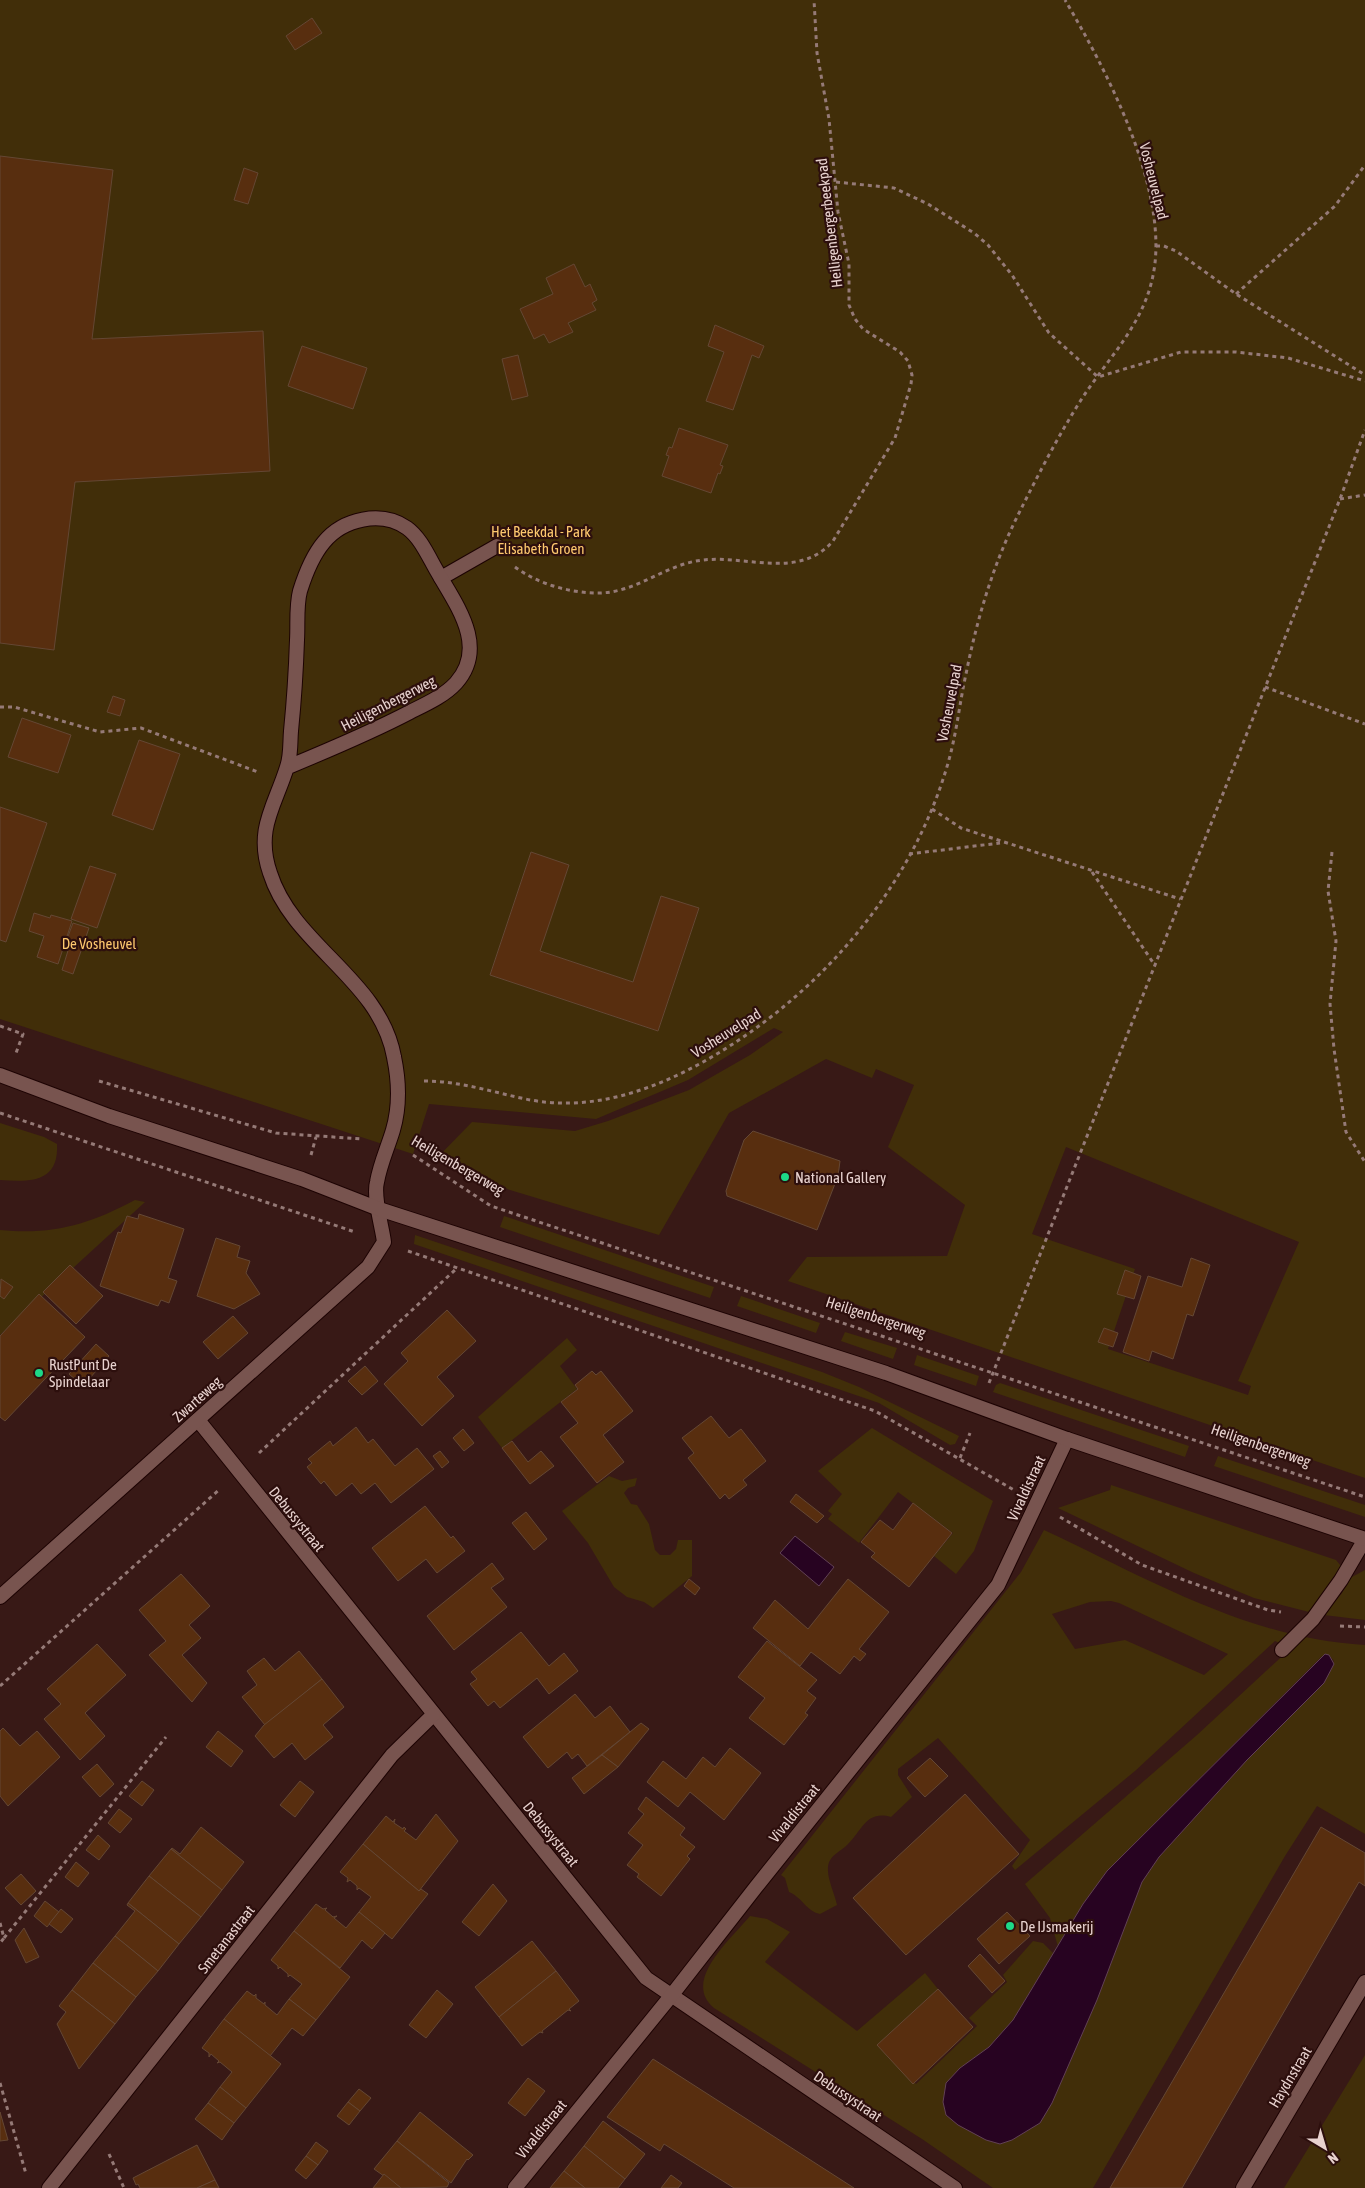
<svg xmlns="http://www.w3.org/2000/svg" width="1365" height="2188" font-family="'Asap Condensed',sans-serif">
<style>
.green{fill:#412e09;fill-rule:evenodd}
.water{fill:#270321;stroke:#614155}
.building{fill:#582e0f;stroke:#644734}
.lines{fill:none;stroke-linecap:round;stroke-linejoin:round}
.service-casing{stroke:#1d0303;stroke-width:16}
.minor-casing{stroke:#1d0303;stroke-width:16}
.secondary-casing{stroke:#1d0303;stroke-width:16}
.path{stroke:#957a77;stroke-width:3;stroke-dasharray:4 4;stroke-linecap:butt}
.service{stroke:#78544f;stroke-width:14}
.minor{stroke:#78544f;stroke-width:14}
.secondary{stroke:#78544f;stroke-width:14}
.poi-dot{fill:#1dd988;stroke:#2d0f0d;stroke-width:2}
.labels{text-anchor:middle;dominant-baseline:central;stroke-width:4.5;stroke-linejoin:round;paint-order:stroke}
.street-label{font-size:15px;fill:#e8d2cf;stroke:#2d0f0d}
.park-label{font-size:15px;fill:#fdc86e;stroke:#2d0f0d}
.poi-label{font-size:15px;fill:#e8d2cf;stroke:#2d0f0d;text-anchor:start}
</style>
<rect width="100%" height="100%" fill="#381916"/>
<g class="green">
<path d="M0,0H1365V1478L788,1281L807,1257L947,1256L965,1205L888,1147L914,1085L876,1069L872,1078L826,1059L729,1113L659,1235L510,1190L435,1160L472,1122L575,1131L608,1121L689,1090L750,1055L783,1032L774,1028L688,1080L596,1119L429,1104L413,1154L0,1019ZM1066,1147L1299,1242L1238,1381L1251,1386L1248,1395L1108,1349L1135,1269L1032,1234Z"/>
<path d="M0,1123L44,1137L57,1144C59,1183 30,1182 0,1180Z"/>
<path d="M135,1200L145,1202L0,1335V1230C53,1235 88,1225 135,1200Z"/>
<path d="M504,1216L714,1287L710,1298L500,1227Z"/>
<path d="M415,1235L822,1372L859,1387L959,1436L955,1444L950,1445L879,1403L414,1244Z"/>
<path d="M741,1296L820,1323L816,1333L737,1306Z"/>
<path d="M845,1332L897,1348L893,1359L841,1341Z"/>
<path d="M567,1338L577,1350L560,1366L577,1389L502,1448L478,1417Z"/>
<path d="M917,1355L979,1376L976,1386L914,1365Z"/>
<path d="M1000,1383L1189,1446L1185,1457L993,1392L996,1385Z"/>
<path d="M872,1428L993,1501L974,1551L956,1574L934,1556L953,1533L898,1492L859,1543L828,1519L832,1514L828,1511L842,1494L818,1471Z"/>
<path d="M1218,1456L1365,1505V1517L1214,1466Z"/>
<path d="M609,1476L622,1481L637,1478L635,1486L628,1488L624,1493L631,1504L637,1505L649,1524L655,1550L660,1555H670L676,1549L678,1540H692V1576L653,1608L644,1602L627,1597L614,1587L588,1543L562,1511Z"/>
<path d="M1111,1485L1336,1560L1341,1566L1335,1578L1309,1612L1254,1598L1194,1573L1058,1508L1110,1490Z"/>
<path d="M1044,1530C1147,1578 1249,1639 1365,1645V1834L1317,1806L1285,1856L1093,2188H993L922,2139L714,2008C681,1981 732,1938 750,1916L767,1919L790,1932L765,1962L857,2031L925,1973L938,1989L878,2045L916,2084L977,2026L969,2018L1007,1982L1003,1975L1033,1941L1043,1943L1054,1954L1013,2020L989,2047L960,2068L1012,2140L1040,2123L1111,1961L1142,1882L1159,1857L1247,1760L1324,1683L1334,1661L1329,1655L1322,1656L1107,1871L1083,1904L1058,1947L1050,1918L1025,1884L1197,1735L1291,1648L1275,1641L1135,1771L1015,1870L1012,1866L1030,1840L938,1738L898,1769V1775L912,1797L891,1817C866,1810 862,1831 848,1844C840,1853 827,1855 828,1871C828,1880 835,1895 837,1905L820,1914C806,1911 802,1897 789,1892L785,1878L781,1875L1021,1572ZM1111,1601L1119,1603L1228,1654L1204,1675L1125,1640L1075,1649L1052,1614L1090,1602Z"/>
<path d="M1365,1570V1620L1324,1615L1342,1593L1350,1578Z"/>
<path d="M1365,2055V2188H1284Z"/>
</g>
<g class="water">
<path d="M795,1536L834,1567L819,1586L780,1553Z"/>
<path d="M1325,1654L1329,1655L1334,1664L1324,1683L1247,1760L1159,1857L1142,1882L1097,2000L1052,2103L1040,2123L1012,2140L1000,2144L986,2140L958,2125L946,2115L943,2102L946,2083L960,2068L989,2047L1013,2020L1083,1904L1107,1871Z"/>
</g>
<g class="building">
<path d="M312,18L322,33L295,50L286,36Z"/>
<path d="M0,156L113,170L92,339L263,331L270,471L75,482L54,650L0,643Z"/>
<path d="M244,168L258,173L248,204L234,200Z"/>
<path d="M574,264L585,287L590,284L597,300L592,303L596,310L568,323L573,332L549,343L544,334L534,339L520,309L553,294L546,278Z"/>
<path d="M715,325L764,346L759,358L752,355L733,410L706,401L724,352L708,346Z"/>
<path d="M302,346L367,368L353,409L288,386Z"/>
<path d="M518,355L528,396L512,400L502,359Z"/>
<path d="M679,428L728,445L720,465L723,466L720,474L718,473L711,493L662,476L669,456L666,455L669,447L672,448Z"/>
<path d="M113,696L125,700L120,716L107,712Z"/>
<path d="M22,718L71,735L58,773L8,757Z"/>
<path d="M139,740L180,754L153,830L112,815Z"/>
<path d="M0,807L47,823L6,942L0,940Z"/>
<path d="M531,852L569,865L540,951L633,982L661,896L699,908L658,1031L490,975Z"/>
<path d="M90,866L116,874L97,928L71,919Z"/>
<path d="M34,913L50,918L51,915L72,921L58,964L37,957L44,936L29,931Z"/>
<path d="M73,923L89,928L73,974L62,970L71,941L67,939Z"/>
<path d="M753,1131L840,1161L838,1176L817,1230L727,1196L726,1191L744,1140Z"/>
<path d="M139,1214L184,1229L168,1278L177,1281L169,1303L161,1300L158,1306L100,1286L118,1232L121,1233L127,1216L138,1219Z"/>
<path d="M216,1238L240,1246L237,1257L250,1261L246,1273L260,1294L234,1309L197,1296Z"/>
<path d="M1191,1258L1210,1265L1193,1316L1187,1314L1173,1359L1152,1351L1149,1361L1123,1352L1148,1276L1182,1287Z"/>
<path d="M70,1265L103,1296L76,1324L43,1292Z"/>
<path d="M1125,1270L1141,1276L1134,1299L1117,1294Z"/>
<path d="M1,1279L13,1287L4,1299L0,1296Z"/>
<path d="M39,1294L85,1337L5,1421L0,1417V1336Z"/>
<path d="M447,1310L476,1341L437,1377L454,1396L422,1426L384,1384L408,1361L401,1353Z"/>
<path d="M233,1316L248,1333L218,1359L203,1342Z"/>
<path d="M1104,1328L1118,1333L1113,1347L1098,1342Z"/>
<path d="M96,1344L109,1356L83,1386L69,1374Z"/>
<path d="M365,1366L378,1381L362,1395L348,1381Z"/>
<path d="M592,1371L596,1375L601,1371L633,1411L603,1435L624,1462L597,1483L560,1437L578,1423L561,1402L578,1389L575,1385Z"/>
<path d="M711,1416L729,1438L741,1429L766,1461L743,1480L747,1485L729,1499L725,1494L720,1499L688,1458L694,1453L682,1438Z"/>
<path d="M356,1427L368,1443L373,1439L395,1466L417,1448L434,1469L391,1503L375,1483L361,1494L352,1483L336,1496L324,1481L321,1484L307,1467L312,1463L308,1459L330,1441L333,1446Z"/>
<path d="M463,1429L474,1443L464,1451L453,1438Z"/>
<path d="M512,1441L528,1462L541,1451L554,1466L530,1484L502,1448Z"/>
<path d="M440,1451L449,1462L442,1468L433,1456Z"/>
<path d="M796,1494L824,1516L817,1523L790,1502Z"/>
<path d="M913,1503L952,1533L909,1587L871,1557L875,1553L861,1542L880,1520L893,1530Z"/>
<path d="M425,1506L451,1538L453,1536L465,1551L437,1573L426,1559L398,1581L372,1548Z"/>
<path d="M526,1512L547,1539L534,1550L512,1523Z"/>
<path d="M492,1563L504,1579L491,1588L507,1607L454,1650L427,1616Z"/>
<path d="M181,1574L210,1606L189,1625L201,1638L182,1655L207,1683L192,1702L149,1655L166,1641L139,1610Z"/>
<path d="M689,1579L700,1588L695,1595L684,1586Z"/>
<path d="M848,1579L889,1612L859,1649L866,1654L860,1661L854,1656L840,1674L811,1652L800,1666L753,1628L775,1600L808,1629Z"/>
<path d="M521,1632L549,1666L564,1653L578,1671L549,1694L537,1678L500,1708L494,1701L488,1706L470,1684L477,1679L471,1672Z"/>
<path d="M767,1641L817,1680L807,1691L816,1698L805,1713L808,1715L784,1745L749,1718L765,1698L738,1677Z"/>
<path d="M97,1644L126,1675L85,1713L105,1736L80,1760L44,1719L61,1704L47,1689Z"/>
<path d="M299,1651L322,1679L265,1725L242,1697L257,1685L247,1671L264,1658L275,1671Z"/>
<path d="M322,1679L344,1707L323,1725L333,1737L305,1760L292,1743L274,1758L255,1736L264,1725Z"/>
<path d="M575,1694L595,1718L610,1706L630,1732L587,1766L578,1754L572,1759L567,1752L548,1768L523,1737Z"/>
<path d="M641,1723L649,1729L618,1767L602,1755Z"/>
<path d="M3,1728L20,1746L37,1731L60,1757L8,1806L0,1796V1731Z"/>
<path d="M218,1731L243,1751L231,1767L206,1747Z"/>
<path d="M730,1748L761,1773L724,1820L690,1792L678,1807L647,1782L663,1761L686,1779L703,1757L715,1767Z"/>
<path d="M602,1755L618,1767L584,1794L572,1778Z"/>
<path d="M930,1758L948,1776L925,1797L907,1778Z"/>
<path d="M97,1764L114,1784L100,1797L82,1777Z"/>
<path d="M142,1781L154,1790L142,1806L129,1796Z"/>
<path d="M300,1781L314,1792L295,1817L280,1805Z"/>
<path d="M965,1794L1019,1854L906,1955L853,1898Z"/>
<path d="M646,1797L685,1828L680,1835L695,1847L687,1856L690,1859L661,1896L637,1877L639,1874L627,1865L643,1845L628,1833L644,1814L638,1809Z"/>
<path d="M119,1809L132,1819L120,1833L108,1823Z"/>
<path d="M436,1814L458,1841L419,1891L363,1844L386,1816L393,1822L395,1819L394,1823L403,1829L404,1827L406,1829L404,1831L416,1840Z"/>
<path d="M201,1827L244,1862L222,1890L171,1849L172,1848L180,1854Z"/>
<path d="M1321,1827L1365,1853V1886L1359,1882L1182,2188H1110Z"/>
<path d="M98,1835L110,1846L99,1860L86,1850Z"/>
<path d="M363,1844L419,1891L421,1889L428,1894L392,1939L359,1912L371,1897L359,1888L357,1890V1886L350,1880L347,1882L348,1878L340,1872Z"/>
<path d="M171,1849L222,1890L201,1917L149,1876Z"/>
<path d="M76,1862L89,1873L78,1887L65,1877Z"/>
<path d="M21,1874L36,1891L21,1905L5,1888Z"/>
<path d="M149,1876L201,1917L179,1944L128,1903Z"/>
<path d="M493,1884L507,1901L479,1936L462,1922Z"/>
<path d="M45,1901L59,1912L47,1927L34,1916Z"/>
<path d="M128,1903L179,1944L158,1971L115,1936L135,1911L127,1905Z"/>
<path d="M316,1904L323,1909L327,1908L325,1910L333,1917L337,1916L334,1918L346,1928L359,1912L385,1933L372,1949L362,1940L340,1968L294,1931Z"/>
<path d="M61,1909L73,1919L61,1933L49,1924Z"/>
<path d="M1007,1912L1030,1936L999,1964L977,1939Z"/>
<path d="M24,1928L39,1957L26,1963L15,1940Z"/>
<path d="M294,1931L350,1977L316,2020L289,1999L302,1984L290,1975L288,1977V1974L280,1967L278,1969V1966L271,1960Z"/>
<path d="M115,1936L158,1971L136,1997L93,1963Z"/>
<path d="M532,1941L556,1971L499,2017L475,1987Z"/>
<path d="M980,1954L1005,1981L992,1993L968,1966Z"/>
<path d="M93,1963L136,1997L115,2024L72,1990Z"/>
<path d="M556,1971L579,2001L569,2009L571,2011L568,2010L542,2031L543,2033L540,2032L522,2046L499,2017Z"/>
<path d="M938,1989L973,2027L913,2084L877,2045Z"/>
<path d="M72,1990L115,2024L79,2069L57,2024L66,2012L59,2006Z"/>
<path d="M437,1990L453,2004L426,2038L409,2025Z"/>
<path d="M247,1991L254,1996L256,1994V1998L264,2004L265,2002V2005L277,2015L289,1999L316,2020L303,2036L292,2028L270,2056L224,2019Z"/>
<path d="M224,2019L281,2064L246,2108L220,2087L232,2072L220,2062L217,2063L219,2061L211,2054L209,2057V2053L202,2048Z"/>
<path d="M653,2059L731,2109L854,2188H734L664,2144L660,2151L607,2117Z"/>
<path d="M528,2078L545,2091L525,2116L508,2103Z"/>
<path d="M220,2087L246,2108L234,2123L208,2103Z"/>
<path d="M359,2089L371,2098L360,2111L348,2102Z"/>
<path d="M348,2102L360,2111L349,2125L337,2116Z"/>
<path d="M208,2103L234,2123L222,2140L195,2119Z"/>
<path d="M0,2112L8,2140L0,2141Z"/>
<path d="M420,2112L473,2155L468,2160L467,2159L451,2183L397,2141Z"/>
<path d="M603,2121L645,2154L625,2179L584,2146Z"/>
<path d="M397,2141L449,2183L447,2187L401,2188L374,2169Z"/>
<path d="M316,2142L328,2151L318,2165L306,2156Z"/>
<path d="M197,2145L215,2180L197,2188H140L138,2184L136,2185L133,2178Z"/>
<path d="M584,2146L625,2179L618,2188H585L564,2171Z"/>
<path d="M306,2156L318,2165L306,2179L295,2170Z"/>
<path d="M564,2171L585,2188H550Z"/>
<path d="M384,2174L401,2188H373Z"/>
<path d="M671,2175L682,2183L678,2188H661Z"/>
<path d="M215,2180L219,2188H197Z"/>
</g>
<g class="lines">
<g class="service-casing">
<path id="service" d="M1282,1650L1313,1619L1341,1580L1365,1539"/>
</g>
<g class="minor-casing">
<g id="minor">
<path d="M441,578L497,546"/>
<path d="M198,1420L646,1978L955,2188"/>
<path d="M0,1597L368,1267L384,1242C382,1226 373,1197 377,1182C380,1164 388,1147 393,1130C400,1106 399,1081 394,1057C380,979 293,946 270,873C255,829 275,806 287,767C291,756 290,743 291,731C294,701 296,670 297,640C298,624 296,606 300,591C305,575 313,555 324,542C343,519 381,510 407,528C421,538 429,558 438,573C457,606 488,647 456,683C444,696 426,704 410,712C370,733 329,750 288,767"/>
<path d="M49,2188L392,1755L433,1715"/>
<path d="M515,2188L671,1996L756,1887L998,1585L1067,1439"/>
<path d="M1243,2188L1365,1982"/>
</g>
</g>
<g class="secondary-casing">
<path id="secondary" d="M0,1075L109,1116L302,1179L379,1209L886,1373L1067,1439L1365,1539"/>
</g>
<g class="path">
<path d="M836,182L894,188L928,204L974,233L988,245L1012,275L1049,333L1098,377L1181,352H1236L1288,358L1365,381"/>
<path d="M1156,246H1164L1176,251L1236,294L1365,375"/>
<path d="M1236,294L1335,206L1365,165"/>
<path d="M1340,499L1365,495"/>
<path d="M515,567C538,584 570,593 598,593C637,593 665,564 703,560C747,555 799,580 833,541L895,438L911,384L912,375L908,361L900,352L863,329L855,319L849,305V264L838,212L829,119L817,53L814,0"/>
<path d="M1265,687L1365,724"/>
<path d="M0,707H14L100,732L141,728L258,772"/>
<path d="M932,809L961,828L1180,899"/>
<path d="M1332,852L1328,891L1336,941L1330,1004L1334,1049L1346,1132L1365,1162"/>
<path d="M909,854L1000,843"/>
<path d="M1092,872L1154,964"/>
<path d="M0,1026L23,1034L16,1053"/>
<path d="M99,1081L276,1133L362,1139"/>
<path d="M424,1081C458,1081 489,1091 521,1098C585,1113 647,1093 703,1062C819,997 915,886 950,756C957,729 960,701 966,674C977,619 993,565 1018,515C1036,479 1055,442 1076,408C1106,358 1148,324 1155,263C1164,181 1106,69 1065,0"/>
<path d="M0,1113L355,1232"/>
<path d="M311,1155L316,1137"/>
<path d="M413,1155L491,1206L1365,1497"/>
<path d="M408,1251L875,1411L1014,1490"/>
<path d="M989,1383L1340,499L1365,430"/>
<path d="M259,1453L456,1269"/>
<path d="M960,1458L970,1433"/>
<path d="M1060,1517L1142,1565L1268,1610L1281,1612"/>
<path d="M1340,1626L1365,1627"/>
<path d="M0,1686L220,1489"/>
<path d="M0,1923L4,1938L0,1943"/>
<path d="M4,1938L166,1737"/>
<path d="M0,2083L26,2174"/>
<path d="M109,2154L124,2188"/>
</g>
<use href="#service" class="service"/>
<use href="#minor" class="minor"/>
<use href="#secondary" class="secondary"/>
</g>
<g class="poi-dot">
<circle cx="785" cy="1177" r="5"/>
<circle cx="39" cy="1373" r="5"/>
<circle cx="1010" cy="1926" r="5"/>
</g>
<g class="labels">
<g class="street-label">
<text transform="translate(1154 181) rotate(76)">Vosheuvelpad</text>
<text transform="translate(829 223) rotate(-97)">Heiligenbergerbeekpad</text>
<text transform="translate(388 703) rotate(-27)">Heiligenbergerweg</text>
<text transform="translate(949 703) rotate(-79)">Vosheuvelpad</text>
<text transform="translate(726 1033) rotate(-32)">Vosheuvelpad</text>
<text transform="translate(458 1165) rotate(30)">Heiligenbergerweg</text>
<text transform="translate(876 1317) rotate(18)">Heiligenbergerweg</text>
<text transform="translate(197 1399) rotate(-42)">Zwarteweg</text>
<text transform="translate(1261 1445) rotate(19)">Heiligenbergerweg</text>
<text transform="translate(1026 1488) rotate(-65)">Vivaldistraat</text>
<text transform="translate(297 1519) rotate(51)">Debussystraat</text>
<text transform="translate(794 1813) rotate(-51)">Vivaldistraat</text>
<text transform="translate(551 1834) rotate(51)">Debussystraat</text>
<text transform="translate(226 1939) rotate(-52)">Smetanastraat</text>
<text transform="translate(1290 2077) rotate(-59)">Haydnstraat</text>
<text transform="translate(848 2096) rotate(34)">Debussystraat</text>
<text transform="translate(541 2129) rotate(-51)">Vivaldistraat</text>
</g>
<g class="park-label">
<text x="541" y="531">Het Beekdal - Park<tspan x="541" dy="17">Elisabeth Groen</tspan></text>
<text x="99" y="943">De Vosheuvel</text>
</g>
<g class="poi-label">
<text x="795" y="1177">National Gallery</text>
<text x="49" y="1364">RustPunt De<tspan x="49" dy="17">Spindelaar</tspan></text>
<text x="1020" y="1926">De IJsmakerij</text>
</g>
</g>
<g transform="translate(1325 2148) rotate(142)" stroke="#2d0f0d" stroke-width="4" paint-order="stroke">
<path d="M0-4L9 19L0 12L-9 19Z" fill="#e8d2cf"/>
<text y="-8" font-size="14" font-weight="bold" text-anchor="middle" fill="#e8d2cf">N</text>
</g>
</svg>
